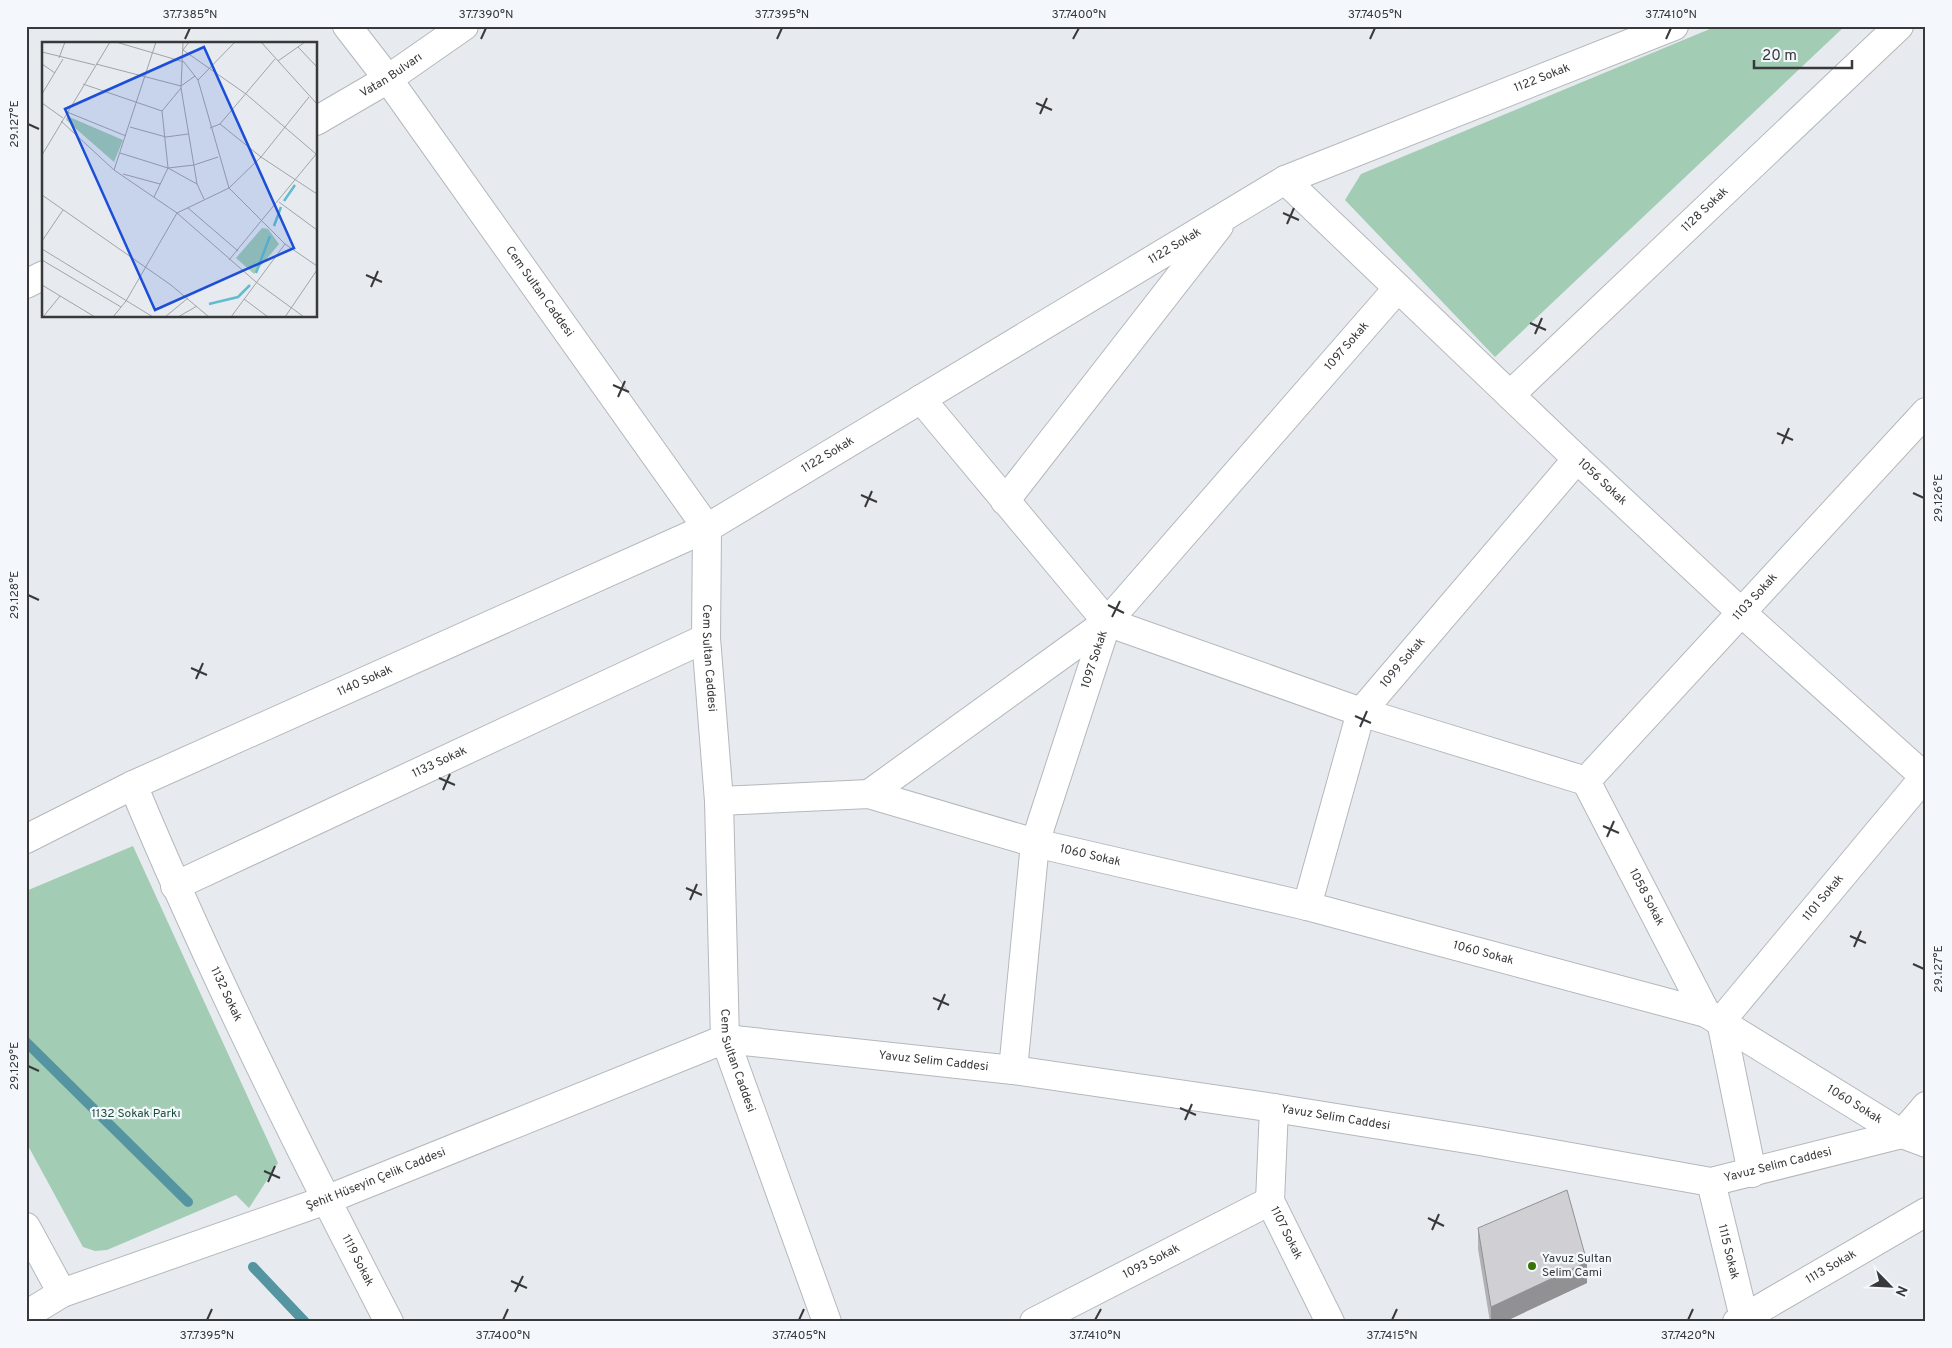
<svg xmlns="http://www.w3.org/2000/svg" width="1952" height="1348" font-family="Overpass,sans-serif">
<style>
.green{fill:#a2ccb3}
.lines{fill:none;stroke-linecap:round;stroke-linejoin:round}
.stream{stroke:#5495a1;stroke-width:10}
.minor-casing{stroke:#b4b8bc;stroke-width:30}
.tertiary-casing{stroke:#b4b8bc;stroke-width:30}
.secondary-casing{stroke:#b4b8bc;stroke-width:30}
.minor{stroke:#fff;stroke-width:28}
.tertiary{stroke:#fff;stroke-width:28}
.secondary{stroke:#fff;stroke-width:28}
.wall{fill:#b2b2b6}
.shaded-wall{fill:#919194}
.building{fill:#cfcfd4;stroke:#919194}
.ticks{fill:none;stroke:#37393a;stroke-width:2}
.poi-dot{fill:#377308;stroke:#f4f8fd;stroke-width:2}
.labels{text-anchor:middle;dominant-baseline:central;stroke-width:4.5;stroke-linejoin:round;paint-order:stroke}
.street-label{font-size:12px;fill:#37393a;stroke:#f4f8fd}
.park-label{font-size:12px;fill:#1a4f36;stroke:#f4f8fd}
.poi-label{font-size:12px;fill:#37393a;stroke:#f4f8fd;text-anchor:start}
.inset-river{fill:none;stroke:#61bdcd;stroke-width:2.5}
.inset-road{fill:none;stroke:#a1a4a7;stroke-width:1}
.view{fill:#1d4ed8;fill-opacity:0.15;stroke:#1d4ed8;stroke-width:2.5}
.inset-edge{fill:none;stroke:#37393a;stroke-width:2.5}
.neatline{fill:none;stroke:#37393a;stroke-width:2}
.ticks-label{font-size:12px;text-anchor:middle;fill:#37393a}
</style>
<rect width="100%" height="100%" fill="#e7ebef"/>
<g class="green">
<path d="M1717,26H1845L1495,357L1345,200L1361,174Z"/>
<path d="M133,846L278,1163L249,1208L236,1195L107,1250L95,1251L83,1247L26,1142V891Z"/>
</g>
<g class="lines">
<g class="stream">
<path d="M26,1042L188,1202"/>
<path d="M253,1267L305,1322"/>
</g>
<g class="minor-casing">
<g id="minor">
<path d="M347,26L388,79"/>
<path id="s1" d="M1285,180L1577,459L1742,613L1926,778"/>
<path id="s2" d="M1510,395L1899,26"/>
<path d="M921,399L1107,622L1361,712L1586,781"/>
<path d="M1005,501L1219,226"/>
<path id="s3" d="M1586,781L1926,412"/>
<path id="s4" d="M1586,781L1706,1013"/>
<path id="s5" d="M133,785C209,968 298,1146 389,1322"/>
<path d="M869,794L1107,622"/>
<path id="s6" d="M719,801L869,794L1035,843L1307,906L1706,1013L1902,1134L1926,1143"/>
<path id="s7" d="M26,839L133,785L707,528L1285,180L1674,26"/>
<path id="s8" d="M175,886L706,638"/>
<path id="s9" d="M1307,906L1361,712L1577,459"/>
<path id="s10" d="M1721,1021L1926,775"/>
<path d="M1721,1021L1752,1173"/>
<path id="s11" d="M1013,1070L1035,843L1107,622L1398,288"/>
<path id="s12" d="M1274,1108L1270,1201L1330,1322"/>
<path id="s13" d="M1711,1182L1745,1322"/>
<path d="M26,1227L62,1293"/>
<path id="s14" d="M1034,1322L1270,1201"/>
<path id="s15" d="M1737,1322L1926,1212"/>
</g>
</g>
<g class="tertiary-casing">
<g id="tertiary">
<path id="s16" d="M388,79L707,528L706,638L719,801L725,1039L827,1322"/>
<path id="s17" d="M26,1315L62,1293L326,1200L725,1039L1013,1070L1274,1108L1480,1141L1711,1182L1902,1134L1926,1106"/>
</g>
</g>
<g class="secondary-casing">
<g id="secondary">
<path id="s18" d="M316,121L388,79L464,26"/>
<path d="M26,284L44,275"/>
</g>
</g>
<use href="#minor" class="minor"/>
<use href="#tertiary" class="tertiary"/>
<use href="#secondary" class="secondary"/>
</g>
<path class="wall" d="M1478,1228L1587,1283L1504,1322H1490L1478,1249Z"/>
<path class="shaded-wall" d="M1587,1262V1283L1504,1322H1491V1307Z"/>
<path class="building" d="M1567,1190L1587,1262L1491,1307L1478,1228Z"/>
<path class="ticks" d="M185,39L190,28M481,39L486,28M777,39L782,28M1073,39L1079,28M1370,39L1375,28M1666,39L1671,28M1036,103L1052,110M1040,114L1047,98M28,124L39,129M1283,213L1299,220M1287,224L1294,208M366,275L382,282M371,287L378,271M1530,323L1546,330M1535,334L1542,318M613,385L629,392M618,397L625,381M1777,433L1793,440M1782,444L1789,428M1913,493L1924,498M861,495L877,502M865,507L872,491M28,595L39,600M1108,605L1124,613M1112,617L1120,601M191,668L207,675M196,679L203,663M1355,716L1371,723M1360,727L1367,711M439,778L455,785M443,790L450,774M1603,826L1619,833M1607,837L1614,821M686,888L702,895M690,900L697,884M1850,936L1866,943M1854,947L1861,931M1913,964L1924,969M933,998L949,1005M938,1010L945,994M28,1066L39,1071M1180,1108L1196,1115M1185,1120L1192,1104M264,1171L280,1178M268,1182L275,1166M1428,1218L1444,1226M1432,1230L1439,1214M511,1281L527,1288M515,1292L523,1276M207,1320L212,1309M503,1320L508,1309M799,1320L804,1309M1095,1320L1101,1309M1392,1320L1397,1309M1688,1320L1693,1309"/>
<circle class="poi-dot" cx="1532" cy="1266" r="5"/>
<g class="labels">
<g class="street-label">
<text stroke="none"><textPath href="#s18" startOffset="88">Vatan Bulvarı</textPath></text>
<text stroke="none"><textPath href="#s7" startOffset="1700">1122 Sokak</textPath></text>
<text stroke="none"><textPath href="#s2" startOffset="269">1128 Sokak</textPath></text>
<text stroke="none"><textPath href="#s7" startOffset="1295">1122 Sokak</textPath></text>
<text stroke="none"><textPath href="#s16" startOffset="261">Cem Sultan Caddesi</textPath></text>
<text stroke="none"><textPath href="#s11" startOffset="826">1097 Sokak</textPath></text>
<text stroke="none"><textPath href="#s7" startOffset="890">1122 Sokak</textPath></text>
<text stroke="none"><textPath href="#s1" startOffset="438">1056 Sokak</textPath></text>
<text stroke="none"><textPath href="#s3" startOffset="250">1103 Sokak</textPath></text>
<text stroke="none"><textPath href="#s16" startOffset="681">Cem Sultan Caddesi</textPath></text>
<text stroke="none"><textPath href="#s11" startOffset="421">1097 Sokak</textPath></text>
<text stroke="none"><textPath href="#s9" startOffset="266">1099 Sokak</textPath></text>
<text stroke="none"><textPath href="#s7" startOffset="374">1140 Sokak</textPath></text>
<text stroke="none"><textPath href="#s8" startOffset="292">1133 Sokak</textPath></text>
<text stroke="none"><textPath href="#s6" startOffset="380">1060 Sokak</textPath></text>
<text stroke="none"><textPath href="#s4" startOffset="131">1058 Sokak</textPath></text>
<text stroke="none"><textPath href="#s10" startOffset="160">1101 Sokak</textPath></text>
<text stroke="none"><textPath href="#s6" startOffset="785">1060 Sokak</textPath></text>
<text stroke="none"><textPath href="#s5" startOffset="229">1132 Sokak</textPath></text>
<text stroke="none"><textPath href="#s16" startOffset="1086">Cem Sultan Caddesi</textPath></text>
<text stroke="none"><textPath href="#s17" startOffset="962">Yavuz Selim Caddesi</textPath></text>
<text stroke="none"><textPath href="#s6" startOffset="1190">1060 Sokak</textPath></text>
<text stroke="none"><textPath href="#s17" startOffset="1368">Yavuz Selim Caddesi</textPath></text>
<text stroke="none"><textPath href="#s17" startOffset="1818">Yavuz Selim Caddesi</textPath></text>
<text stroke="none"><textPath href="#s17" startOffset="376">Şehit Hüseyin Çelik Caddesi</textPath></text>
<text stroke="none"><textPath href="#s12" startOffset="129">1107 Sokak</textPath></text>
<text stroke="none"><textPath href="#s13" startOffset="72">1115 Sokak</textPath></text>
<text stroke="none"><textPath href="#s5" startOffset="526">1119 Sokak</textPath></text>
<text stroke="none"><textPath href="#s14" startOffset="132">1093 Sokak</textPath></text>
<text stroke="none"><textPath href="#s15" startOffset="109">1113 Sokak</textPath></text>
</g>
<g class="park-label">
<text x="136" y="1114">1132 Sokak Parkı</text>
</g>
<g class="poi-label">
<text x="1542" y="1259">Yavuz Sultan<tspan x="1542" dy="14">Selim Cami</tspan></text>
</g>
</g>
<g transform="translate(42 42)">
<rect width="275" height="275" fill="#e7ebef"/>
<path d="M25,74L81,98L72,120L24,78ZM220,186L226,187L237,202L212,232L194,216Z" fill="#a2ccb3"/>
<path class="inset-river" d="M242,159L253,143M232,184L239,165M214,231L228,194M167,262L196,255L208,243"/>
<path class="inset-road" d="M74,0L142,20L156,38L187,146L243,202L275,224M141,0L139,46L155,142L162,157M147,0L141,8L204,52L274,112M219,0L275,62M256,5L275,25M0,10L53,23M17,16L23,0M236,19L263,0M0,22L13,31M54,22L139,44M156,38L193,0M41,42L120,69M139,44L153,34M0,52L21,17M0,61L21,76M120,69L139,46M25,70L84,94M19,79L72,128L135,171L214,240L262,275M178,82L219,115L275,152M88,85L124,95L146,92M168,86L178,82L233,17M78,111L126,126L152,123L176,115M0,113L68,0M126,126L155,142M72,128L114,0M81,132L118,142M0,153L129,243L167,275M112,155L126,126L120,69M237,160L275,188M146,166L196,209M0,199L21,168M0,207L111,275M0,218L79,265M187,218L275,111M0,243L53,275M202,257L226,275M1,275L18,254M71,275L84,259L135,171L187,146L219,115L267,55M123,275L146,256M136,275L155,264M189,275L243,202M243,275L275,228"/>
<path class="view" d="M162,5L252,206L113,268L23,67Z"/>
<rect width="275" height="275" class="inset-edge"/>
</g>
<rect width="1952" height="1348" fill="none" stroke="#f4f8fd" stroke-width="55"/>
<g transform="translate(1890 1286) rotate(114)" stroke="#f4f8fd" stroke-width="4" paint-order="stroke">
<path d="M0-4L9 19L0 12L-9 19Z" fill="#37393a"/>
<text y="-8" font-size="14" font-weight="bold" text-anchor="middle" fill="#37393a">N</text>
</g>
<path d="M1754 60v8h98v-8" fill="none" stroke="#37393a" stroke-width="2.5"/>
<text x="1762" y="60" font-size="15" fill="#37393a" stroke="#f4f8fd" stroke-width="4" paint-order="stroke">20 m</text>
<rect x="28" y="28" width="1896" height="1292" class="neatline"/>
<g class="ticks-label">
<text x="190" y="18">37.7385°N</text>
<text x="486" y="18">37.7390°N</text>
<text x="782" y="18">37.7395°N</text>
<text x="1079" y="18">37.7400°N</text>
<text x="1375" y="18">37.7405°N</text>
<text x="1671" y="18">37.7410°N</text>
<text transform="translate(14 124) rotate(-90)" y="4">29.127°E</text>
<text transform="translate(1938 498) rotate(-90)" y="4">29.126°E</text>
<text transform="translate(14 595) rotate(-90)" y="4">29.128°E</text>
<text transform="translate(1938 969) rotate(-90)" y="4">29.127°E</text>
<text transform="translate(14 1066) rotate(-90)" y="4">29.129°E</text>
<text x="207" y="1339">37.7395°N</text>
<text x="503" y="1339">37.7400°N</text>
<text x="799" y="1339">37.7405°N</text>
<text x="1095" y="1339">37.7410°N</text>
<text x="1392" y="1339">37.7415°N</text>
<text x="1688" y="1339">37.7420°N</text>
</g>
</svg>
